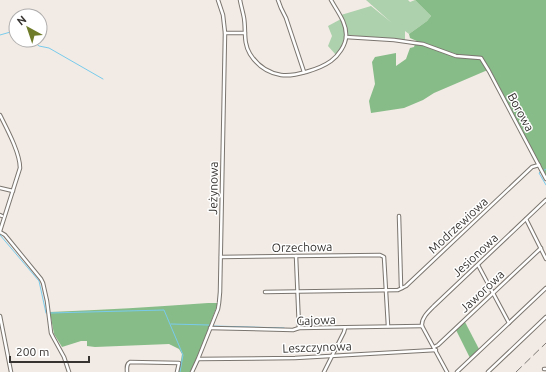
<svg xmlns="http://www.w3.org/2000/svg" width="546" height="372" font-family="Ubuntu,sans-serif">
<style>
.green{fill:#acd1ac}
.forest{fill:#87bc88}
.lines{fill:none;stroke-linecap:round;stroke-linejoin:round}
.stream{stroke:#79cbec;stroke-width:1}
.minor-casing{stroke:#7b756f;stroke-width:4.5}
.minor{stroke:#fff;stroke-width:2.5}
.rail{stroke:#7e7976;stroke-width:1;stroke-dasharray:8 4;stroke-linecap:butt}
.labels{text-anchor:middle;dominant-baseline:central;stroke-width:3;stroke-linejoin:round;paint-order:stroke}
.street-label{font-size:12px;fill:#363331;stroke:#fff}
</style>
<rect width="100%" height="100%" fill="#f2ebe5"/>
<g class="green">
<path d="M366,0H408L410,2L415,0L431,16L427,21L409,34L405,31V40L348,35L345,21L341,15L371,6L392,23Z"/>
<path d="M341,19C347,33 345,43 336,55L328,46L332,36L328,26Z"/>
</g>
<g class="forest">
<path d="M415,0H546V176L490,69L434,93L423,100L404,108L371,113L369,101L375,84L372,62L375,57L396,53V66L406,59L410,48L414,47L415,44L419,42L410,38L409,34L427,21L431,16Z"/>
<path d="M208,303H218L197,359L190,372H179L182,354L179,349L169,344L95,347L87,346V341H81L62,347L54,334L50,312C103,310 155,307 208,303Z"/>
<path d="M465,322L479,349L470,358L456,330Z"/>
</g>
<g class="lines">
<g class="stream">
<path d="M0,35L14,31L16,30"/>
<path d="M32,40L39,46L49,48L103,79"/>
<path d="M543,171L546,169"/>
<path d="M540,172L539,173L546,185"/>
<path d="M0,235L39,281L46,313"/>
<path d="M50,313L164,310L183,355L180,372"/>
<path d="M171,324L209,325"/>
<path d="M214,326L284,328"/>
</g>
<g class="minor-casing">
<g id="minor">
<path d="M240,0C241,6 243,12 244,18C246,30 243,43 250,54C257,65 268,73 281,75C294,77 320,69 331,61C338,56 346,45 346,36C347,23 337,11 331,0"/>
<path d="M278,0L281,8L286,18L304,72"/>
<path d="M225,33H245"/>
<path d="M346,37L394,40L415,43L423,44L456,56L481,58L489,71L546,179"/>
<path d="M0,115C7,129 20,153 20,168L0,231"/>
<path d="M0,188L13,191"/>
<path d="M0,215L2,216"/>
<path d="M399,216L401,286L402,288"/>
<path d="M526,219L546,259"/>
<path d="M0,232L5,235L41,279L43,283L47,301L51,333L53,337L64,357L69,372"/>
<path d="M296,256L299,328"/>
<path d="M221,257L380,255L384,257L388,326"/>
<path d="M478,265L509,323"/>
<path d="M265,292L398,290L406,286L532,167L539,165"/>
<path d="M0,316L11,372"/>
<path d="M422,326C421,318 429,311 434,306L546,200"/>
<path d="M422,326L447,372"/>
<path d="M210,328L293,330L299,328L422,326"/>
<path d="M434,347L438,345L541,248"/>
<path d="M198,359L295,358L436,350"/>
<path d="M544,369H546"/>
<path d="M127,372C127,368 126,364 130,362L179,363L177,372"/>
<path d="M192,372L198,359L218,309L219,303L220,292L225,33L223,15L218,0"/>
<path d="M324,372L344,332L345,328"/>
<path d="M457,372L546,288"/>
<path d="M488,372L546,317"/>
</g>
</g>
<use href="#minor" class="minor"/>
<path class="rail" d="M516,372L546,343"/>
</g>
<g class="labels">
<g class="street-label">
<text transform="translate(521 112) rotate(62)">Borowa</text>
<text transform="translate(213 188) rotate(-89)">Jeżynowa</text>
<text transform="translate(458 225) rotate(-43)">Modrzewiowa</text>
<text transform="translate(302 247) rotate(-1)">Orzechowa</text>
<text transform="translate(475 255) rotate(-43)">Jesionowa</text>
<text transform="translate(482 291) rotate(-43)">Jaworowa</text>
<text transform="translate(316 320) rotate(-2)">Gajowa</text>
<text transform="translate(317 347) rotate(-2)">Leszczynowa</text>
</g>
</g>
<g transform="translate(28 28) rotate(320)"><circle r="19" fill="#ffffff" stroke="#afadad"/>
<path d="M0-3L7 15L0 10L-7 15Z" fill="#6f7d2a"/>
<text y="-6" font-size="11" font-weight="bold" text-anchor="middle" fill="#363331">N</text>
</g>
<path d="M10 356v6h79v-6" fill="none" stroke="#363331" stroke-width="2"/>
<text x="16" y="356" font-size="12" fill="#363331" stroke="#ffffff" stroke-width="3" paint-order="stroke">200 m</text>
</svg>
